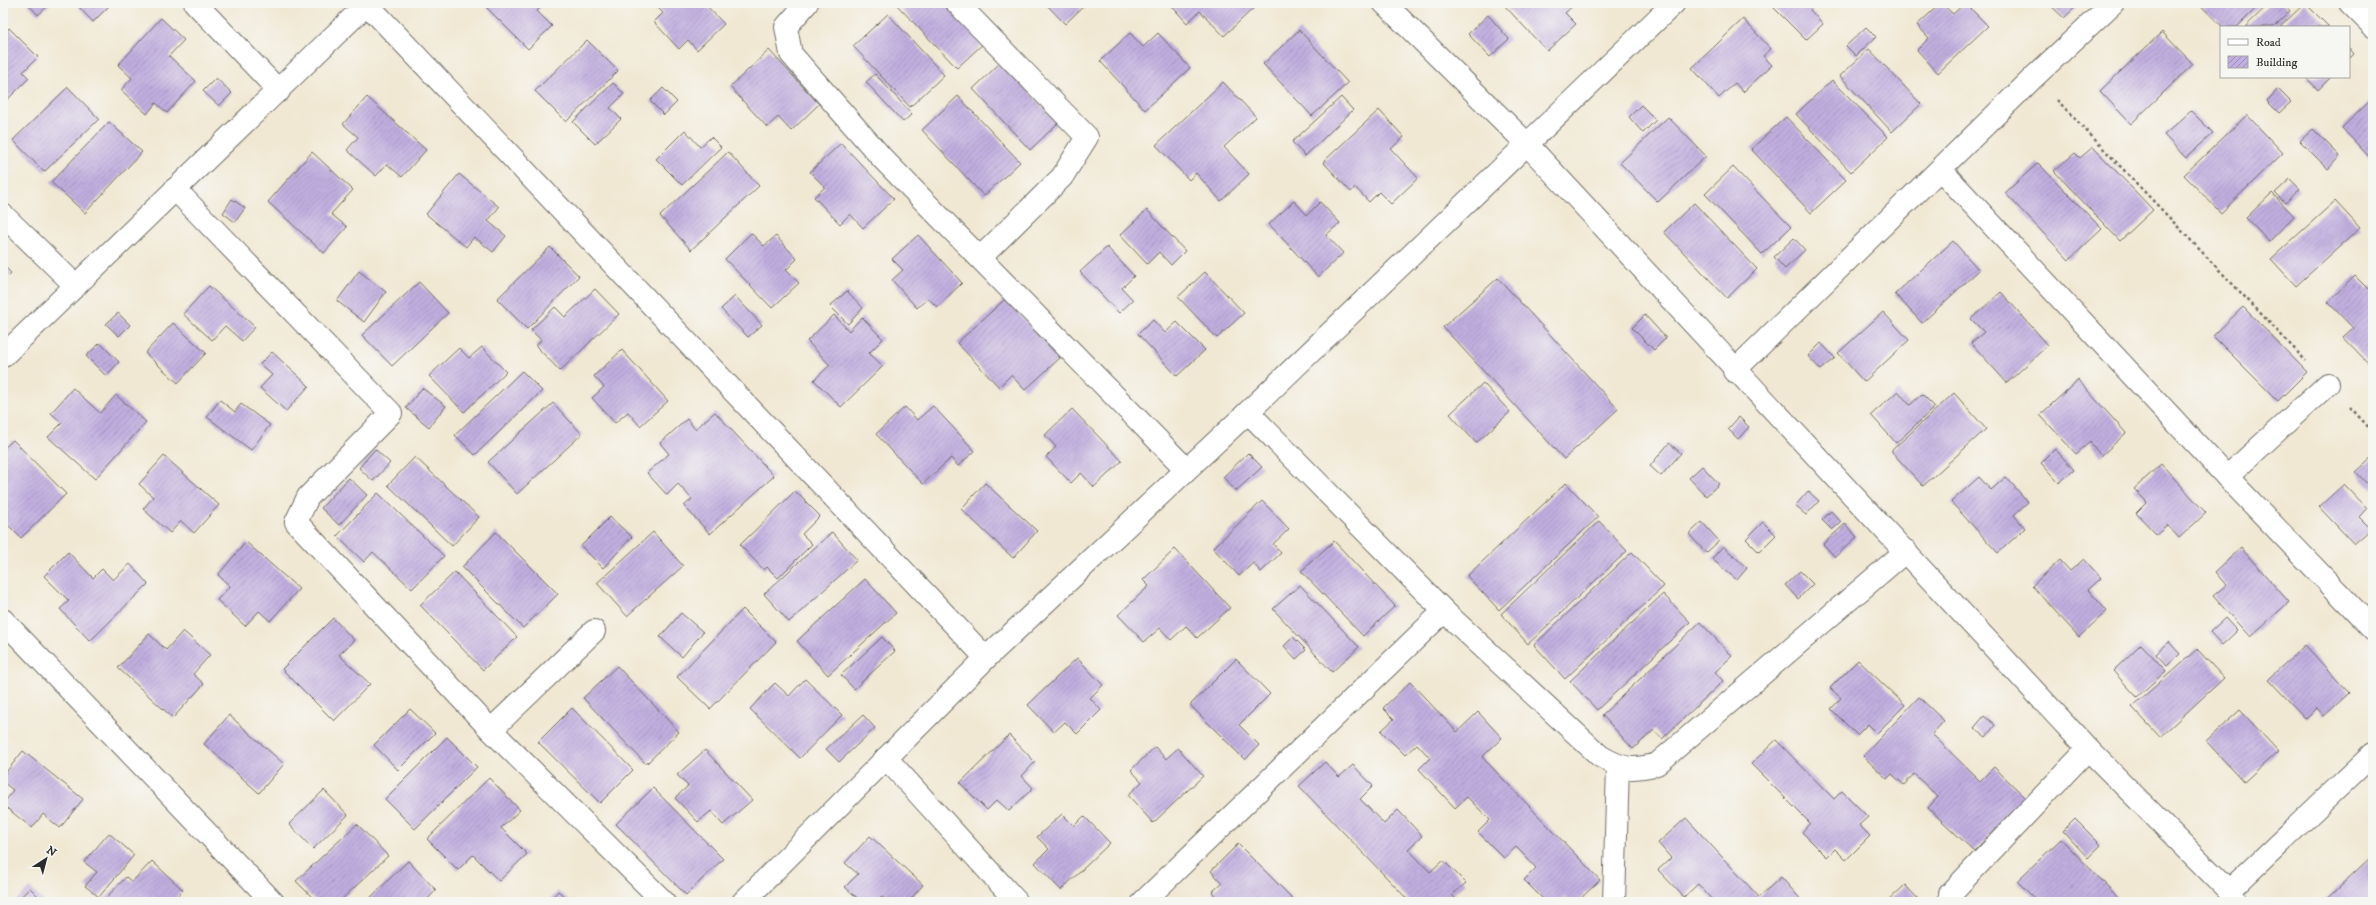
<svg xmlns="http://www.w3.org/2000/svg" width="2376" height="905" font-family="'IM FELL DW Pica',serif">
<style>
.building{fill:url(#building-hatch)}
.lines{fill:none;stroke-linecap:round;stroke-linejoin:round}
.minor-casing{stroke:#706d66;stroke-width:24}
.path{stroke:#706d66;stroke-width:2.5;stroke-dasharray:3 3;stroke-linecap:butt}
.minor{stroke:#fff;stroke-width:22}
</style>
<defs>
<pattern id="building-hatch" width="6" height="6" patternUnits="userSpaceOnUse"><rect width="6" height="6" fill="#c1aee0"/><path d="M-1 1l2-2M0 6l6-6M5 7l2-2" fill="none" stroke="#9d8eb6"/></pattern>
</defs>
<rect width="100%" height="100%" fill="#f6f6f2"/>
<filter id="ink" filterUnits="userSpaceOnUse"><feTurbulence type="fractalNoise" baseFrequency=".025" numOctaves="2"/><feDisplacementMap in="SourceGraphic" scale="8" xChannelSelector="R" yChannelSelector="G"/><feConvolveMatrix kernelMatrix="1 2 1 2 8 2 1 2 1" color-interpolation-filters="sRGB"/></filter>
<filter id="wash" filterUnits="userSpaceOnUse"><feTurbulence type="fractalNoise" baseFrequency=".012" numOctaves="4" result="noise"/><feDisplacementMap in="SourceGraphic" scale="16" xChannelSelector="R" yChannelSelector="G"/><feGaussianBlur stdDeviation="0.9" result="paint"/><feColorMatrix in="noise" values="0 0 0 0 0 0 0 0 0 0 0 0 0 0 0 0 0 1.4 0 .05"/><feComposite in="paint" operator="in"/></filter>
<g filter="url(#wash)">
<rect width="100%" height="100%" fill="#f1e8d3"/>
<g id="blocks">
<g class="building">
<path d="M27,3H51L38,15Z"/>
<path d="M75,3H112L93,22Z"/>
<path d="M482,3H545L537,11L552,26L528,49Z"/>
<path d="M653,3H704L724,24L697,50L688,40L679,49L654,22L663,13Z"/>
<path d="M895,3H950L986,41L957,68Z"/>
<path d="M1045,3H1087L1065,24Z"/>
<path d="M1169,3H1259L1224,36L1200,11L1187,23Z"/>
<path d="M1502,3H1576L1565,13L1576,24L1547,51Z"/>
<path d="M1769,3H1817L1810,10L1823,24L1806,40Z"/>
<path d="M1941,3L1953,14L1965,3L1988,26L1938,73L1917,50L1929,38L1917,25Z"/>
<path d="M2054,3H2080L2064,18L2051,6Z"/>
<path d="M2198,3H2261L2237,27H2223Z"/>
<path d="M2270,3H2283L2290,11L2274,27H2245Z"/>
<path d="M2305,3L2329,27H2280Z"/>
<path d="M888,14L944,75L910,107L853,46Z"/>
<path d="M1488,15L1509,39L1490,57L1468,34Z"/>
<path d="M161,18L184,40L169,56L196,81L167,113L156,103L147,114L121,90L132,78L118,65Z"/>
<path d="M1743,19L1771,49L1763,56L1772,65L1743,92L1735,83L1719,98L1692,68Z"/>
<path d="M1866,27L1876,37L1856,56L1846,46Z"/>
<path d="M9,28L38,57L23,72L29,78L3,104V35Z"/>
<path d="M1299,30L1348,83L1312,116L1263,64Z"/>
<path d="M2162,32L2193,64L2131,124L2100,91Z"/>
<path d="M1130,33L1143,47L1158,33L1190,68L1145,110L1100,61Z"/>
<path d="M587,40L618,71L566,122L535,91Z"/>
<path d="M2349,48L2354,54L2349,59Z"/>
<path d="M1869,49L1921,104L1892,132L1840,76Z"/>
<path d="M769,50L819,104L791,131L778,117L767,127L730,87Z"/>
<path d="M1001,62L1058,123L1030,150L973,89Z"/>
<path d="M875,74L912,114L903,122L866,82Z"/>
<path d="M2306,77H2331L2318,90Z"/>
<path d="M216,78L232,93L219,106L203,91Z"/>
<path d="M1832,80L1888,137L1851,172L1796,114Z"/>
<path d="M1223,82L1256,117L1224,147L1249,174L1221,201L1196,173L1189,180L1156,145Z"/>
<path d="M613,83L624,94L610,108L621,119L595,144L573,122Z"/>
<path d="M68,87L99,119L44,172L13,140Z"/>
<path d="M663,88L677,102L664,115L650,101Z"/>
<path d="M2278,89L2291,102L2279,113L2267,101Z"/>
<path d="M958,96L1020,162L984,196L922,130Z"/>
<path d="M367,97L426,150L402,177L387,164L376,176L347,150L358,137L343,124Z"/>
<path d="M1341,97L1353,110L1305,156L1292,142Z"/>
<path d="M2373,98V161L2342,128Z"/>
<path d="M1641,105L1656,120L1643,133L1629,117Z"/>
<path d="M1379,110L1404,137L1391,149L1418,178L1391,204L1379,192L1369,202L1355,187L1351,192L1323,162Z"/>
<path d="M2191,111L2213,133L2186,158L2164,135Z"/>
<path d="M2247,115L2283,153L2221,213L2184,175Z"/>
<path d="M1668,117L1706,156L1658,202L1620,163Z"/>
<path d="M1786,117L1846,180L1811,213L1751,149Z"/>
<path d="M109,122L142,152L85,213L51,182Z"/>
<path d="M2313,129L2340,156L2328,169L2300,141Z"/>
<path d="M685,130L700,147L711,137L721,147L682,185L656,159Z"/>
<path d="M841,143L894,199L863,228L850,214L840,224L814,197L825,187L810,172Z"/>
<path d="M2093,147L2153,210L2120,241L2054,171L2075,153L2080,158Z"/>
<path d="M312,152L353,190L331,214L347,227L324,253L268,202Z"/>
<path d="M728,152L759,186L691,250L660,216Z"/>
<path d="M2038,163L2102,229L2069,260L2005,193Z"/>
<path d="M1733,167L1791,227L1762,254L1705,194Z"/>
<path d="M459,174L499,207L488,221L506,236L493,252L474,237L466,247L426,214Z"/>
<path d="M2290,179L2300,189L2285,203L2275,193Z"/>
<path d="M2272,193L2294,216L2269,242L2246,218Z"/>
<path d="M232,199L245,208L235,222L223,213Z"/>
<path d="M1294,201L1307,215L1320,202L1340,223L1326,235L1343,253L1318,277L1269,224Z"/>
<path d="M2335,201L2360,228L2296,286L2271,259Z"/>
<path d="M1694,203L1757,269L1727,298L1664,232Z"/>
<path d="M1147,210L1185,251L1171,265L1159,252L1147,264L1120,235Z"/>
<path d="M751,233L764,246L776,236L797,259L786,270L799,283L772,308L725,259Z"/>
<path d="M918,235L962,283L937,307L928,298L917,308L892,280L903,270L892,259Z"/>
<path d="M1794,238L1805,250L1785,269L1774,257Z"/>
<path d="M1953,241L1979,270L1922,323L1895,294Z"/>
<path d="M550,247L579,276L527,329L497,299Z"/>
<path d="M1107,247L1134,276L1122,288L1133,300L1119,313L1080,272Z"/>
<path d="M3,265L11,273L3,281Z"/>
<path d="M359,271L386,292L364,322L337,301Z"/>
<path d="M1205,272L1244,313L1217,338L1178,297Z"/>
<path d="M2355,276L2368,289L2373,284V368L2343,337L2353,328L2328,302Z"/>
<path d="M1498,278L1618,409L1564,459L1443,327Z"/>
<path d="M419,282L448,313L392,366L362,335Z"/>
<path d="M209,286L255,327L242,341L225,326L212,340L183,314Z"/>
<path d="M595,289L619,314L560,371L536,346L541,340L531,330L555,307L565,317Z"/>
<path d="M847,291L863,308L848,324L830,306Z"/>
<path d="M2001,292L2048,345L2007,383L1971,343L1984,332L1971,319Z"/>
<path d="M735,296L762,325L748,337L721,309Z"/>
<path d="M1005,299L1060,358L1025,390L1011,375L999,387L957,343Z"/>
<path d="M2243,307L2307,372L2278,401L2213,336Z"/>
<path d="M1883,312L1909,340L1864,382L1838,353Z"/>
<path d="M118,313L130,325L119,336L106,324Z"/>
<path d="M834,315L849,331L862,317L883,339L869,353L883,366L841,407L814,380L830,365L807,341Z"/>
<path d="M1645,315L1666,338L1654,350L1632,328Z"/>
<path d="M1153,320L1165,333L1177,322L1205,350L1177,376L1138,334Z"/>
<path d="M173,323L206,353L178,383L145,353Z"/>
<path d="M100,343L119,362L106,376L86,356Z"/>
<path d="M1821,343L1835,358L1821,370L1808,356Z"/>
<path d="M482,347L506,372L464,412L429,376L459,348L469,358Z"/>
<path d="M622,350L668,401L640,426L628,412L615,423L592,398L604,387L594,376Z"/>
<path d="M272,352L309,386L286,411L260,388L272,375L260,364Z"/>
<path d="M522,371L542,391L475,455L455,435Z"/>
<path d="M2078,380L2126,433L2101,456L2090,442L2076,454L2040,415Z"/>
<path d="M1483,383L1510,412L1476,443L1450,414Z"/>
<path d="M73,388L100,413L116,395L146,422L95,479L48,437L62,423L51,413Z"/>
<path d="M422,388L446,406L429,427L406,408Z"/>
<path d="M1898,391L1910,405L1922,394L1935,407L1896,443L1871,415Z"/>
<path d="M1954,393L1986,429L1923,486L1891,451Z"/>
<path d="M220,400L235,412L241,404L270,425L251,450L207,417Z"/>
<path d="M553,403L582,434L517,494L488,462Z"/>
<path d="M933,406L975,451L958,466L951,458L923,484L876,434L905,407L917,420Z"/>
<path d="M1072,409L1122,461L1094,487L1081,473L1071,483L1046,457L1056,447L1045,435Z"/>
<path d="M715,412L774,476L710,534L684,506L692,499L678,484L667,495L647,473L669,454L660,443L687,419L695,429Z"/>
<path d="M1739,417L1749,427L1738,439L1728,429Z"/>
<path d="M13,440L66,494L21,538L3,520V449Z"/>
<path d="M1669,443L1681,453L1661,476L1650,466Z"/>
<path d="M375,449L390,463L373,481L359,468Z"/>
<path d="M2055,449L2074,470L2059,483L2041,463Z"/>
<path d="M1248,453L1262,467L1236,491L1223,477Z"/>
<path d="M164,456L219,505L194,533L181,521L170,533L143,509L153,497L139,484Z"/>
<path d="M415,457L479,517L452,546L388,485Z"/>
<path d="M2373,457V490L2356,472Z"/>
<path d="M2161,464L2206,513L2179,538L2167,525L2156,534L2136,513L2147,502L2134,489Z"/>
<path d="M1702,466L1719,484L1706,496L1689,478Z"/>
<path d="M1979,477L1991,490L2006,477L2028,502L2014,515L2025,528L1998,553L1951,502Z"/>
<path d="M349,478L367,495L339,525L321,508Z"/>
<path d="M985,483L1037,531L1013,558L961,509Z"/>
<path d="M1566,483L1598,517L1499,610L1467,576Z"/>
<path d="M2344,484L2367,508L2359,517L2371,529L2354,544L2319,507Z"/>
<path d="M795,491L820,516L802,534L812,544L778,578L767,567L764,570L740,545Z"/>
<path d="M1808,491L1819,501L1806,515L1795,506Z"/>
<path d="M378,493L444,556L412,589L373,552L364,562L337,536Z"/>
<path d="M1262,501L1289,529L1273,544L1281,553L1261,572L1253,563L1239,576L1213,548Z"/>
<path d="M1831,511L1841,522L1832,530L1822,520Z"/>
<path d="M610,517L632,537L603,568L581,546Z"/>
<path d="M1599,521L1627,551L1528,644L1501,614Z"/>
<path d="M1702,522L1719,541L1706,553L1689,534Z"/>
<path d="M1763,522L1776,535L1759,552L1746,539Z"/>
<path d="M1845,524L1857,537L1835,557L1823,544Z"/>
<path d="M496,532L558,594L523,628L462,567Z"/>
<path d="M653,532L683,566L627,616L597,583Z"/>
<path d="M832,532L857,560L789,622L764,594Z"/>
<path d="M1334,541L1395,606L1363,636L1301,571Z"/>
<path d="M246,542L299,589L270,621L259,611L245,626L217,600L230,586L218,575Z"/>
<path d="M1723,546L1747,568L1737,580L1712,559Z"/>
<path d="M2241,548L2289,602L2250,637L2213,596L2226,585L2215,572Z"/>
<path d="M1175,549L1230,608L1197,638L1186,626L1171,640L1160,628L1144,642L1118,615L1149,586L1143,580Z"/>
<path d="M68,552L93,578L102,569L113,580L130,564L148,584L90,641L60,609L69,601L44,576Z"/>
<path d="M1632,552L1664,586L1565,679L1534,645Z"/>
<path d="M2084,559L2101,578L2088,590L2107,611L2079,637L2032,586L2060,560L2070,571Z"/>
<path d="M1800,571L1813,584L1798,599L1785,585Z"/>
<path d="M455,572L517,637L483,670L420,605Z"/>
<path d="M865,579L896,613L828,675L797,641Z"/>
<path d="M1300,585L1359,647L1332,672L1273,609Z"/>
<path d="M1663,594L1690,622L1597,710L1570,681Z"/>
<path d="M743,609L776,642L710,709L677,677Z"/>
<path d="M681,613L703,632L682,657L660,637Z"/>
<path d="M333,618L354,640L339,655L370,684L334,721L282,669Z"/>
<path d="M2225,618L2237,631L2222,645L2210,632Z"/>
<path d="M1700,622L1732,656L1715,672L1723,681L1662,739L1654,730L1633,749L1602,715Z"/>
<path d="M183,631L210,655L193,674L204,684L173,718L118,668L149,634L166,650Z"/>
<path d="M882,637L895,651L854,689L841,675Z"/>
<path d="M1293,637L1306,650L1296,659L1284,646Z"/>
<path d="M2169,642L2180,654L2167,666L2156,654Z"/>
<path d="M2141,644L2166,671L2137,697L2113,671Z"/>
<path d="M2305,645L2349,693L2324,716L2317,708L2306,719L2268,679Z"/>
<path d="M2197,649L2224,678L2160,737L2132,707Z"/>
<path d="M1077,658L1103,685L1090,698L1101,710L1077,734L1065,722L1054,732L1028,705Z"/>
<path d="M1236,659L1270,694L1239,725L1259,745L1245,760L1190,705Z"/>
<path d="M1858,660L1905,705L1877,733L1868,724L1857,735L1831,709L1841,698L1830,688Z"/>
<path d="M617,666L679,732L646,764L583,698Z"/>
<path d="M805,679L842,715L800,758L750,709L775,683L789,696Z"/>
<path d="M1410,682L1457,732L1478,712L1502,738L1482,757L1600,880L1577,902H1569L1564,897L1559,902H1546L1524,880L1536,868L1525,856L1516,847L1504,858L1478,832L1490,820L1467,797L1455,808L1419,769L1430,758L1417,744L1405,755L1381,731L1394,719L1383,708Z"/>
<path d="M1919,697L1944,721L1932,734L1980,781L1994,767L2026,798L1974,851L1928,808L1938,797L1914,774L1904,785L1892,774L1887,779L1863,756Z"/>
<path d="M572,708L633,770L600,803L538,742Z"/>
<path d="M410,709L435,733L398,770L374,745Z"/>
<path d="M2240,710L2278,751L2244,782L2206,741Z"/>
<path d="M229,715L284,764L259,793L204,744Z"/>
<path d="M863,715L875,728L839,762L826,749Z"/>
<path d="M1984,716L1995,725L1986,737L1974,728Z"/>
<path d="M1009,735L1035,762L1022,776L1033,788L1009,811L997,800L987,810L960,783Z"/>
<path d="M447,737L477,767L415,829L385,799Z"/>
<path d="M1776,740L1834,799L1842,791L1868,817L1859,825L1870,836L1846,860L1835,849L1827,857L1802,832L1810,823L1751,764Z"/>
<path d="M1155,747L1166,759L1178,748L1203,776L1153,823L1128,795L1142,782L1131,770Z"/>
<path d="M705,750L752,800L723,825L711,811L698,822L675,798L688,786L677,775Z"/>
<path d="M23,751L83,799L60,828L43,814L32,828L3,805L13,790L3,782V776Z"/>
<path d="M1325,762L1339,777L1353,765L1373,786L1360,799L1384,824L1398,810L1422,836L1408,849L1430,872L1443,860L1466,883L1452,895L1459,902H1410L1299,786Z"/>
<path d="M489,778L520,810L501,828L527,854L499,881L473,855L458,870L427,839Z"/>
<path d="M653,788L723,859L686,895L616,824Z"/>
<path d="M324,790L348,815L313,849L289,824Z"/>
<path d="M1062,814L1074,826L1084,816L1110,843L1061,890L1035,863L1049,849L1037,837Z"/>
<path d="M1686,818L1759,897L1781,877L1803,902H1714L1698,884L1684,897L1658,870L1671,858L1658,843Z"/>
<path d="M2075,819L2101,845L2088,858L2063,831Z"/>
<path d="M357,824L388,856L339,902H317L296,881Z"/>
<path d="M109,833L134,855L99,897L85,886L97,872L84,862Z"/>
<path d="M870,836L923,885L908,902H888L881,896L875,902H862L845,887L858,874L845,863Z"/>
<path d="M2061,839L2110,889L2122,902H2038L2017,881Z"/>
<path d="M1238,844L1296,902H1221L1212,892L1222,883L1211,871Z"/>
<path d="M2373,855V902H2323Z"/>
<path d="M152,861L183,890L172,902H102L126,877L132,882Z"/>
<path d="M408,861L436,890L425,902H366Z"/>
<path d="M1905,885L1921,902H1887Z"/>
<path d="M30,888L44,902H15Z"/>
<path d="M558,891L571,902H548Z"/>
</g>
</g>
</g>
<g filter="url(#ink)">
<use href="#blocks" fill-opacity="0" stroke="#706d66" stroke-width="1"/>
<g class="lines">
<g class="minor-casing">
<g id="minor">
<path d="M195,3L279,91"/>
<path d="M807,3L786,27L791,54L883,159L1186,469"/>
<path d="M957,3L1087,137L1062,177L981,257"/>
<path d="M1384,3L1526,143L2088,749L2229,891L2235,902"/>
<path d="M2350,3L2373,26"/>
<path d="M367,4L986,658"/>
<path d="M1941,170L2227,477L2373,629"/>
<path d="M175,189L391,413L308,497L296,522L491,730L664,902"/>
<path d="M3,215L76,286"/>
<path d="M3,356L368,3"/>
<path d="M1734,371L2034,77L2113,3"/>
<path d="M1248,412L1444,611L1600,756C1622,769 1633,771 1657,764L1906,551"/>
<path d="M2227,477L2328,384"/>
<path d="M3,620L273,902"/>
<path d="M491,730L594,631"/>
<path d="M886,758L1017,902"/>
<path d="M2229,891L2373,754"/>
<path d="M1950,894L2088,749"/>
<path d="M743,902L986,658L1248,412L1674,3"/>
<path d="M1143,902L1444,611"/>
<path d="M1614,902L1618,766"/>
</g>
</g>
<g class="path">
<path d="M2057,100L2306,361"/>
<path d="M2350,407L2373,432"/>
</g>
<use href="#minor" class="minor"/>
</g>
</g>
<rect width="2376" height="905" fill="none" stroke="#f6f6f2" stroke-width="16"/>
<rect x="2220" y="26" width="130" height="52" fill="#f6f6f2" stroke="#a5a5a2"/>
<rect x="2228" y="39" width="20" height="6" fill="#ffffff" stroke="#a5a5a2"/>
<text x="2256" y="46" font-size="12" fill="#2b2b2b">Road</text>
<rect x="2228" y="56" width="20" height="12" fill="url(#building-hatch)" stroke="#a5a5a2"/>
<text x="2256" y="66" font-size="12" fill="#2b2b2b">Building</text>
<g transform="translate(46 859) rotate(36)" stroke="#f6f6f2" stroke-width="3" paint-order="stroke">
<path d="M0-3L7 15L0 10L-7 15Z" fill="#2b2b2b"/>
<text y="-6" font-size="11" font-weight="bold" text-anchor="middle" fill="#2b2b2b">N</text>
</g>
</svg>
